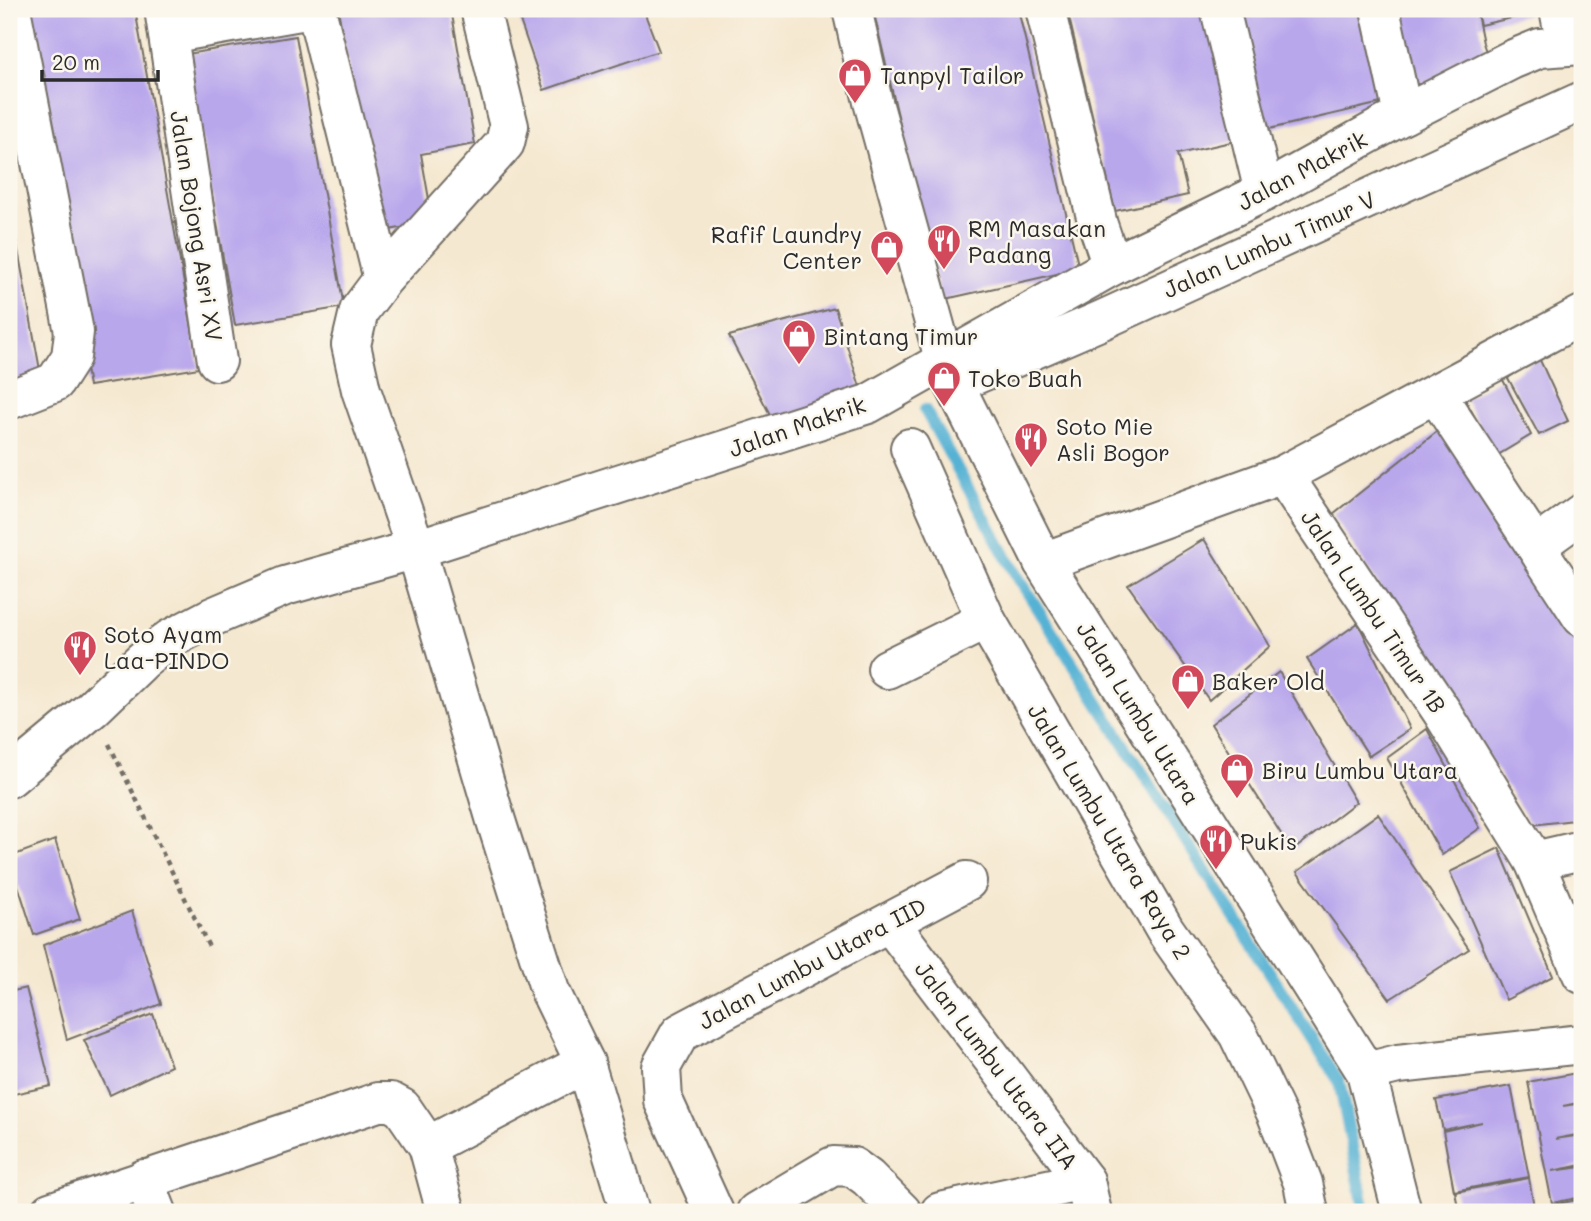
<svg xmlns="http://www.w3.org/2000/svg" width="1591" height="1221" font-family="Mali,sans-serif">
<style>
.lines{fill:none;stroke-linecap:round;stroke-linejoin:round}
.stream{stroke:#56b2d4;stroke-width:12}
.building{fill:#b9a7ec}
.minor-casing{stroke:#726d65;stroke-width:42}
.path{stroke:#726d65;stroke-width:4.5;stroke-dasharray:5 5;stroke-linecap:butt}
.minor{stroke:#fff;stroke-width:38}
.labels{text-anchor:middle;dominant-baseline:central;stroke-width:5;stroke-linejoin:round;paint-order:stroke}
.poi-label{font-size:23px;fill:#2b2b2b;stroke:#fbf7ec;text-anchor:start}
.street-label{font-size:23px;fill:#2b2b2b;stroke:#fbf7ec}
</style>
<rect width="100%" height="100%" fill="#fbf7ec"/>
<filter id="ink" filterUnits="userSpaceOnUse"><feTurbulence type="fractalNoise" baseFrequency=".0143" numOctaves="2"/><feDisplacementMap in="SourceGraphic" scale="14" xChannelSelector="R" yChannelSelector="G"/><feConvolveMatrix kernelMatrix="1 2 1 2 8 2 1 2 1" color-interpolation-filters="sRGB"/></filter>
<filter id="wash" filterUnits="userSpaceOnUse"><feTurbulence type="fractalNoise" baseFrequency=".00686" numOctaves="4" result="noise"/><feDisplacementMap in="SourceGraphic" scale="28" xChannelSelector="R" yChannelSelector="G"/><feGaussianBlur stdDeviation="1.57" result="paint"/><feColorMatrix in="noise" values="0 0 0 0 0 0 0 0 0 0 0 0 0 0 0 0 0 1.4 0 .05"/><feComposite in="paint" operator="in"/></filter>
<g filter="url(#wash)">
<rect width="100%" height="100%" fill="#f5e8d0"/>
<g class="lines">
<path class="stream" d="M925,410L1015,573L1339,1081L1365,1212"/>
</g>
<g id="blocks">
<g class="building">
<path d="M23,9H135L199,368L89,386Z"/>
<path d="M338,9H451L475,144L421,154L433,222L378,232Z"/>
<path d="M516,9H643L659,51L544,90Z"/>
<path d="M873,9H1018L1079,269L941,300Z"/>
<path d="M1067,9H1213L1244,139L1178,154L1188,195L1115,211Z"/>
<path d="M1228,9H1373L1394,100L1256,132Z"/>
<path d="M1396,9H1476L1483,43L1495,78L1409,85Z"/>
<path d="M1476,9H1547V10L1480,25Z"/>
<path d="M296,36L344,307L235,325L187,54Z"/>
<path d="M9,201L42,381L9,386Z"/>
<path d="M835,308L863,396L775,424L729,336Z"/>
<path d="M1539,358L1568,421L1539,435L1508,378Z"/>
<path d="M1502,378L1531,435L1496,456L1465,399Z"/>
<path d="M1444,426L1582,643V819L1532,825L1333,514Z"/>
<path d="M1204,539L1270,646L1209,700L1128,585Z"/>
<path d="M1358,623L1410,729L1369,756L1307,659Z"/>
<path d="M1279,672L1356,802L1292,851L1211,724Z"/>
<path d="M1427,729L1480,828L1442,855L1387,758Z"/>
<path d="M1378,814L1469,949L1390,999L1297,872Z"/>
<path d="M55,840L80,919L34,935L9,857Z"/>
<path d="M1499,848L1553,976L1506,1000L1450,872Z"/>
<path d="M132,911L161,1004L67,1040L43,945Z"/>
<path d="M26,988L51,1086L9,1095V992Z"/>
<path d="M153,1014L171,1066L110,1095L84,1040Z"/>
<path d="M1582,1072V1102L1563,1106L1582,1103V1134L1555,1139L1582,1135V1165L1552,1171L1582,1167V1197L1552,1203L1528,1082Z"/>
<path d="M1511,1086L1529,1177L1454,1191L1443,1131L1482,1122L1443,1130L1436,1100Z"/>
<path d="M1529,1178L1534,1207L1508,1212H1459L1455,1192Z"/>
<path d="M1582,1199V1212H1553L1552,1205Z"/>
</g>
</g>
</g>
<g filter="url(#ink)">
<use href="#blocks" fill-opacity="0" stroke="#726d65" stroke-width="2"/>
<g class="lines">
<g class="minor-casing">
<g id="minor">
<path d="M164,9L217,361"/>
<path d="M316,9L383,279"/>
<path d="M480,9L509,126L505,143L383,279L359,311L351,345L361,390L416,549L496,821L550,991L585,1063L630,1212"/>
<path d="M852,9L873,102L945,362L954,384L1043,562L1366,1072L1402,1212"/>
<path d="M1045,9L1098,225L1112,266"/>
<path d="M1220,9L1264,192"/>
<path d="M1380,9L1403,115"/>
<path d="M1559,9L1566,45"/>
<path d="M168,34L312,9"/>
<path d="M954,384L1102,320L1582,101"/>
<path d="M1436,394L1582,617"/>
<path d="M9,400L55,382L71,357L74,332L11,9"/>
<path d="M910,448L986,620L1165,930L1238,1034L1277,1115L1303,1183L1309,1212"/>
<path d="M1283,475L1582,315"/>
<path d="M1536,546L1582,513"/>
<path d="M1043,562L1283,475L1442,712L1534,861L1582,974"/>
<path d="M887,669L986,620"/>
<path d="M9,778L92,709L143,660L170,639L212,617L285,586L416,549L868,404L1112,266L1264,192L1403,115L1511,60L1540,48L1582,45"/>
<path d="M1534,861L1582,850"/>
<path d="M890,923L1085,1181L1092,1212"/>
<path d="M1366,1072L1398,1064L1582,1044"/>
<path d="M428,1146L585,1063"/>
<path d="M144,1179L157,1212"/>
<path d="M50,1212L378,1102H391L402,1108L428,1146L446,1212"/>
<path d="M714,1212L663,1100L661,1067L680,1033L967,881"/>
<path d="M756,1212L833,1166L853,1167L868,1178L902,1212"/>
<path d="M940,1212L1085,1181"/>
</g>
</g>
<path class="path" d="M109,744L209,947"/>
<use href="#minor" class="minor"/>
</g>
</g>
<defs>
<g id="shop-pin" transform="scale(1.75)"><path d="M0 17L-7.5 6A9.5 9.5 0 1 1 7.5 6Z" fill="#d1495b" stroke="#fbf7ec"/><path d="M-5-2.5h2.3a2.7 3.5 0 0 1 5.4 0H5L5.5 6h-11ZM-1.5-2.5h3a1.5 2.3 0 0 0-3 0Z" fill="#fff"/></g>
<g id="restaurant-pin" transform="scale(1.75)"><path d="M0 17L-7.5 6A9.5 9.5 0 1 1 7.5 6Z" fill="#d1495b" stroke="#fbf7ec"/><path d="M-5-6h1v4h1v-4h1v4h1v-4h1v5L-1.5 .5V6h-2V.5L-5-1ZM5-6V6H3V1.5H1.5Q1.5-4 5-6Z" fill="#fff"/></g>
</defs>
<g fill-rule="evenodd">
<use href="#shop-pin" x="855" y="75"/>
<use href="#restaurant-pin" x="944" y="241"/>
<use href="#shop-pin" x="887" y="247"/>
<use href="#shop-pin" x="799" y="336"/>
<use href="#shop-pin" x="944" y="378"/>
<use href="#restaurant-pin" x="1031" y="439"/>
<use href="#restaurant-pin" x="80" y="647"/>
<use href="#shop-pin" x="1188" y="681"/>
<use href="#shop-pin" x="1237" y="770"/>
<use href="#restaurant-pin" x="1216" y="841"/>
</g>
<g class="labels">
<g class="poi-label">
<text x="880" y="75">Tanpyl Tailor</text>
<text x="968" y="228">RM Masakan<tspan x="968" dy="26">Padang</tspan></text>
<text x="862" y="234" text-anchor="end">Rafif Laundry<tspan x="862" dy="26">Center</tspan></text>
<text x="824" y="336">Bintang Timur</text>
<text x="968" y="378">Toko Buah</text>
<text x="1056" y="426">Soto Mie<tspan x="1056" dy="26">Asli Bogor</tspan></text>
<text x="104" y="634">Soto Ayam<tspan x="104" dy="26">Laa-PINDO</tspan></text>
<text x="1212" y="681">Baker Old</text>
<text x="1262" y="770">Biru Lumbu Utara</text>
<text x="1240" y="841">Pukis</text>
</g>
<g class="street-label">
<text transform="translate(1302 170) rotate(-28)">Jalan Makrik</text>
<text transform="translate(197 226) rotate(81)">Jalan Bojong Asri XV</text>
<text transform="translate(1269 244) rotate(-24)">Jalan Lumbu Timur V</text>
<text transform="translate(797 426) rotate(-19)">Jalan Makrik</text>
<text transform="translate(1374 611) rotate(56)">Jalan Lumbu Timur 1B</text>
<text transform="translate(1139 713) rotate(58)">Jalan Lumbu Utara</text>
<text transform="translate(1110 831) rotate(59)">Jalan Lumbu Utara Raya 2</text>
<text transform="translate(812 963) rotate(-28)">Jalan Lumbu Utara IID</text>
<text transform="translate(997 1065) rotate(53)">Jalan Lumbu Utara IIA</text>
</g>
</g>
<rect width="1591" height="1221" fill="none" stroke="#fbf7ec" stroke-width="35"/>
<path d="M42 70v10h116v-10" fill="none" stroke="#2b2b2b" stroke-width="3.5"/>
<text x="52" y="70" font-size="21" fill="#2b2b2b" stroke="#fbf7ec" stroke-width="5" paint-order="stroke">20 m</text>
</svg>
